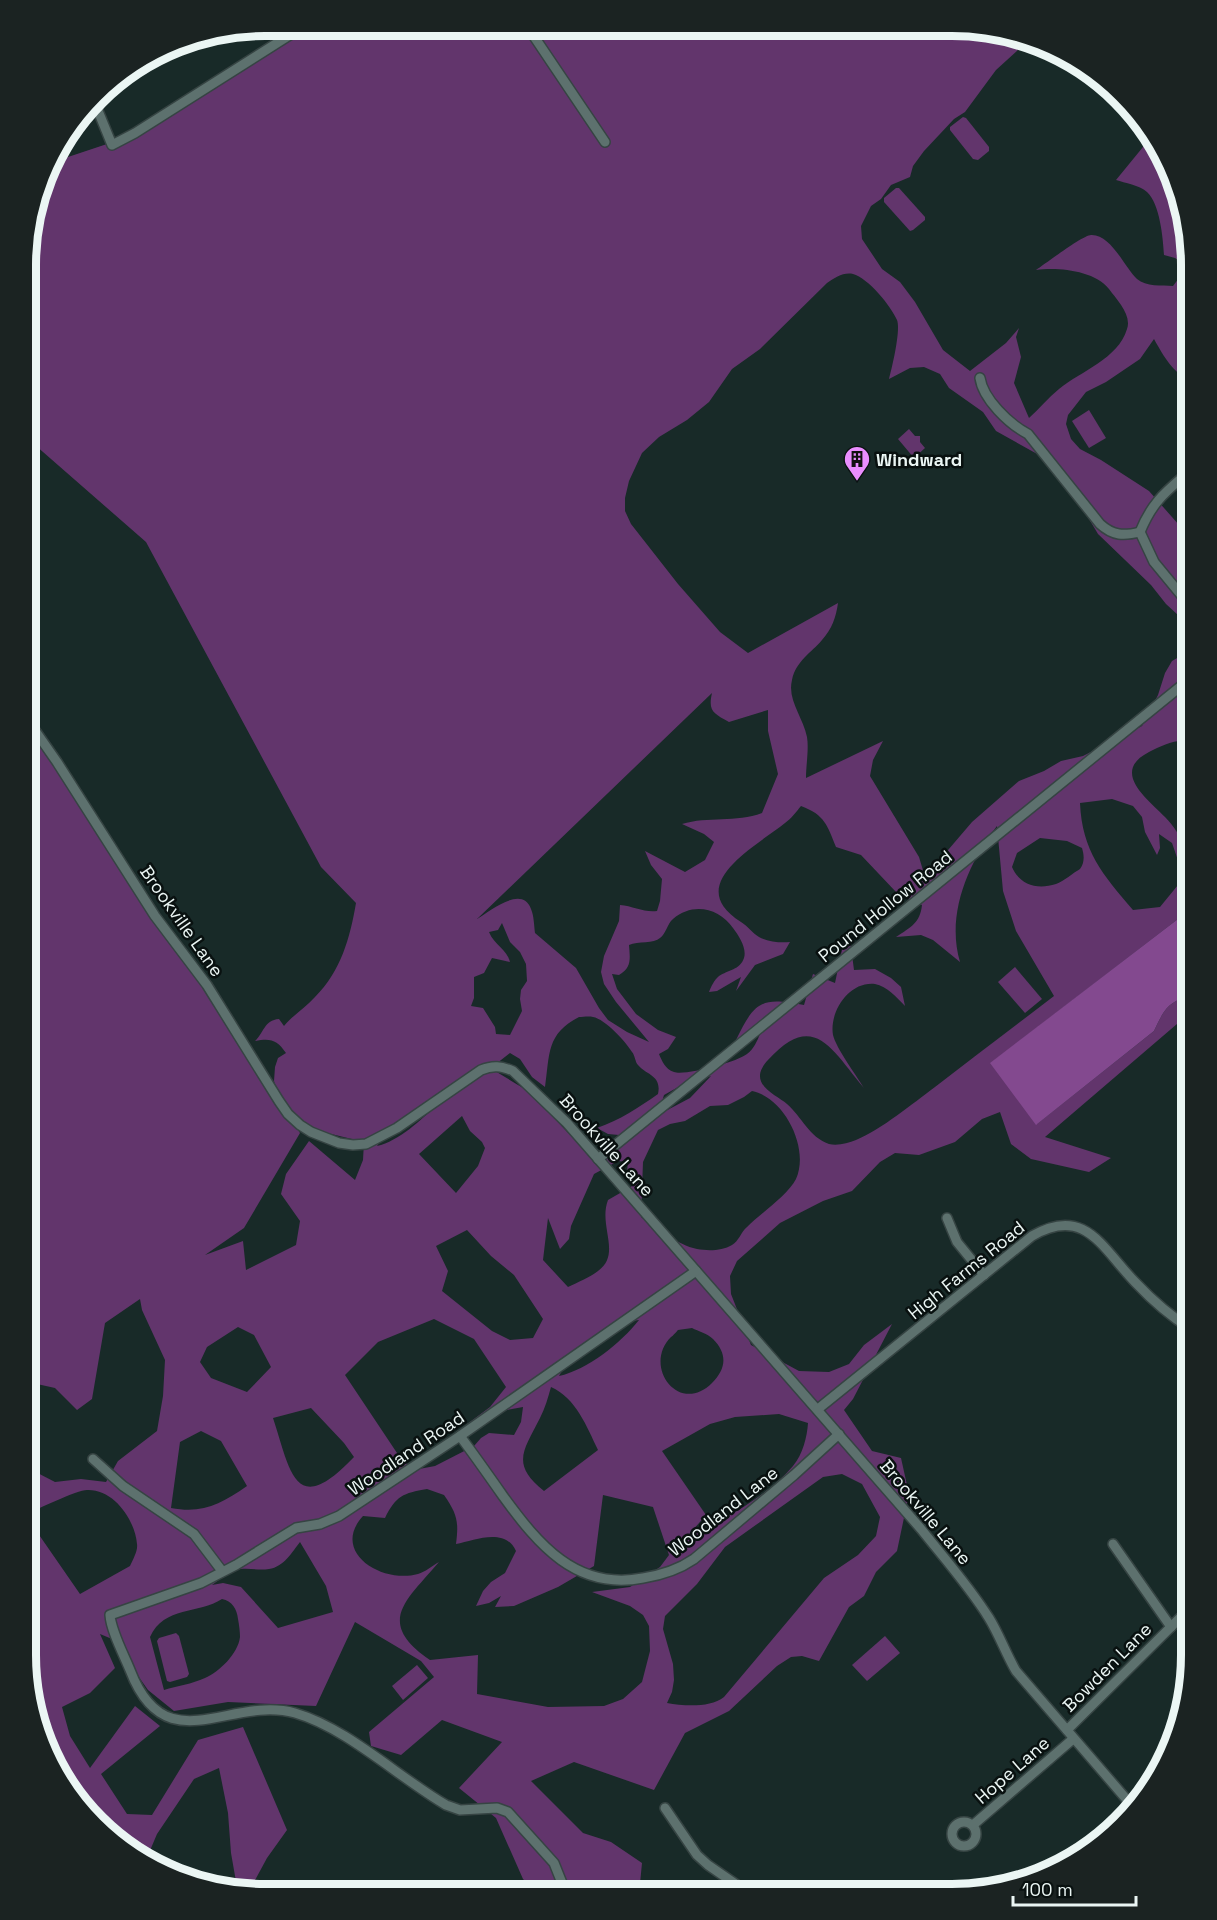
<svg xmlns="http://www.w3.org/2000/svg" width="1217" height="1920" font-family="'Space Grotesk',sans-serif">
<style>
.green{fill:#62356c;fill-rule:evenodd}
.water{fill:#83498f}
.lines{fill:none;stroke-linecap:round;stroke-linejoin:round}
.minor-casing{stroke:#364443;stroke-width:12}
.minor{stroke:#5d716e;stroke-width:9}
.labels{text-anchor:middle;dominant-baseline:central;stroke-width:5;stroke-linejoin:round;paint-order:stroke}
.poi-label{font-size:18px;font-weight:bold;fill:#ebf6f4;stroke:#091110;text-anchor:start}
.street-label{font-size:18px;fill:#ebf6f4;stroke:#091110}
.rim{fill:none;stroke:#ebf6f4;stroke-width:8}
</style>
<rect width="100%" height="100%" fill="#182a28"/>
<g class="green">
<path d="M307,26L984,28L1029,40L996,70L965,112L954,119L924,151L913,166L910,177L891,185L881,199L871,206L861,226L862,239L882,269L900,282L915,302L943,350L970,371L1006,343L1019,328L1016,337L1021,357L1014,383L1029,418C1039,409 1048,398 1059,389C1081,371 1118,359 1127,329C1132,315 1117,300 1109,289C1094,270 1057,267 1036,270C1045,264 1083,235 1091,235C1111,234 1125,268 1137,279C1146,287 1162,285 1173,286L1182,274L1184,264L1175,258L1164,255C1163,238 1160,204 1147,192C1139,185 1125,183 1116,180L1152,136L1173,173L1191,265V383C1172,370 1165,359 1154,339L1140,359L1106,382L1086,392L1068,415L1066,424L1071,439L1080,449L1101,460L1149,491L1187,534L1191,547V627L1166,604L1151,585L1098,534L1057,465L996,431L983,412L949,388L940,374L924,367L910,368L889,379C892,368 901,330 897,320C891,306 868,278 853,274C843,272 835,278 827,283L760,349L732,369L709,402L687,420L659,437L642,453L629,481L625,498V511L631,524L678,584L720,632L748,653L838,603C836,617 832,629 822,640C811,653 796,661 792,680C787,700 803,717 807,737C809,749 806,765 806,778L883,741L873,760L870,776L919,857L925,877L972,822L1019,781L1044,771L1061,761L1083,756L1142,726L1158,695L1165,673L1172,661L1191,650V763L1188,752V741C1174,739 1161,746 1149,752C1110,772 1148,799 1165,817C1174,826 1180,837 1187,847L1191,850V909L991,1063L1037,1124L1154,1031C1164,1010 1168,1001 1191,996V1012L1045,1137L1111,1158L1089,1172L1031,1159L1011,1144L1000,1112L982,1119L955,1142L919,1155L895,1153L880,1162L852,1191L823,1201L780,1223L737,1261L730,1276L731,1294L751,1345L799,1371L829,1372L849,1364L864,1345L892,1324L853,1399L844,1410L872,1451L901,1458L909,1494L897,1551L876,1572L864,1596L849,1607L819,1661L802,1656L791,1657L777,1666L729,1711L685,1733L654,1790L574,1762L531,1781L583,1833L611,1842L642,1863L639,1894L537,1893L523,1879L496,1818L459,1788L502,1742L442,1720L401,1755L371,1746L369,1732L434,1677L421,1661L355,1622L316,1706L228,1702L174,1711L148,1690L112,1639L100,1634L115,1668L90,1693L62,1707L70,1736L90,1768L135,1706L160,1726L101,1774L127,1814L152,1815L198,1740L243,1727L287,1830L267,1858L248,1893H238L231,1853L228,1813L219,1768L194,1779L157,1834L146,1860L119,1845L75,1801L44,1747L26,1655V1516L80,1594L130,1566C133,1559 138,1551 137,1544C135,1520 114,1489 87,1490C77,1490 38,1509 26,1514V1467L55,1482L81,1479L106,1482L118,1461L157,1431L163,1396L165,1360L142,1310L140,1299L105,1323L92,1399L77,1410L55,1388L28,1382L26,1383L27,724L300,1133L244,1228L205,1255L243,1241L246,1270L296,1245L300,1221L281,1194L286,1174L309,1141L355,1180L363,1160L364,1142L315,1130L304,1123L278,1095L274,1081L275,1067L278,1058L286,1053C277,1040 271,1038 255,1041C264,1033 264,1020 279,1019L284,1026C293,1015 305,1008 315,997C341,971 350,938 356,903L321,867L146,542L27,438L28,234L46,172L68,157L110,143ZM712,693C708,711 713,713 729,722L768,710V731L778,774L762,813C736,823 708,816 682,824L704,834L714,842L705,860L685,872L645,851L651,865L662,879L660,901L657,911C645,913 633,906 620,905L619,921L604,956L601,972L604,984L616,1002L649,1042L627,1032L608,1020L599,1008L576,968L535,933C534,925 534,916 531,909C522,884 489,912 477,919ZM1112,799L1133,806L1142,817L1145,832L1157,855L1160,848L1159,834L1172,843L1182,872L1178,885L1160,907L1133,910C1103,875 1082,851 1080,803ZM801,806C825,815 827,825 836,847L861,855L896,892L922,905C920,923 911,927 896,937L921,935L933,940L960,962C946,915 968,863 997,826L1003,891L1016,931L1054,996C1015,1026 975,1056 935,1087C912,1104 882,1129 856,1140C848,1143 838,1146 829,1144C809,1137 802,1117 787,1104C779,1097 759,1089 760,1075C760,1070 765,1063 768,1060C814,1009 832,1050 864,1088C856,1075 836,1048 833,1035C829,1012 849,981 875,984C887,986 897,998 905,1006L901,987L891,978L875,969L854,970L851,947L845,935L835,983L813,974L804,1005C761,997 755,1001 736,1040L760,1034C757,1041 754,1049 747,1054C737,1062 685,1076 674,1072C665,1069 662,1061 659,1054L668,1049L676,1037L658,1030L636,1014L617,989L612,974L619,975C632,968 630,958 629,945C638,941 654,944 660,938C666,934 667,924 673,919C693,902 719,908 733,928C739,936 747,948 744,958C740,970 728,970 719,976C714,980 711,987 709,992L717,991L741,977L736,991L755,965L783,954L790,942C781,943 768,942 759,937C752,933 748,926 741,922C682,885 755,847 785,823C791,819 796,812 801,806ZM1040,838L1067,841L1082,848C1084,855 1085,862 1080,869C1073,873 1064,881 1056,884C1037,890 1020,885 1012,867L1017,853ZM502,923L510,942L520,952L526,964L527,981L521,990L520,999L522,1011L510,1035L496,1034L495,1027L483,1008L471,1006L474,998V977L484,973L492,958L510,962C507,949 494,945 489,932L498,930ZM579,1017C583,1017 589,1016 593,1017C605,1019 626,1042 632,1052C635,1055 635,1062 638,1065C646,1075 662,1075 658,1094C638,1108 620,1120 597,1128L608,1134L619,1135L615,1152L596,1162L528,1091L495,1071L483,1074L510,1053L520,1059L532,1077L545,1087C550,1054 546,1034 579,1017ZM711,1076L690,1098L658,1115L664,1095L680,1086ZM752,1091C784,1097 810,1148 796,1179C788,1195 760,1214 747,1227C741,1232 739,1241 732,1245C722,1251 708,1251 697,1249C677,1245 658,1228 641,1217L643,1162L658,1130L670,1124L685,1121L710,1106L728,1105L744,1097ZM438,1104C421,1120 399,1141 377,1146C394,1122 410,1113 438,1104ZM462,1116L470,1131L482,1142L485,1148L478,1166L456,1193L419,1154ZM618,1161L628,1162L627,1172L634,1185L608,1200C598,1226 622,1254 598,1271C589,1278 578,1282 568,1287L543,1260L548,1218L560,1249L569,1239L571,1226L594,1174ZM467,1230L491,1256L514,1275L543,1319L533,1338L510,1340L492,1331L442,1291L448,1271L436,1246ZM434,1319L474,1339L506,1387L490,1407L466,1425L507,1410L523,1407L521,1422L514,1435L489,1433L481,1438L474,1446L435,1466L419,1469L403,1462L345,1375L378,1342ZM639,1320C621,1343 587,1370 559,1376C577,1345 602,1324 639,1320ZM238,1327L254,1335L271,1367L247,1392L211,1378L200,1362L207,1347ZM692,1328C698,1331 708,1334 713,1339C728,1354 726,1369 712,1383C679,1416 642,1366 671,1337C673,1336 677,1331 678,1330C682,1329 688,1329 692,1328ZM551,1387C576,1398 587,1427 598,1450L544,1491C510,1464 524,1450 540,1418C545,1408 548,1398 551,1387ZM311,1408L344,1443L354,1457C295,1519 291,1473 273,1418ZM779,1414L808,1423C807,1437 803,1454 793,1466C768,1496 720,1522 685,1539L706,1515L662,1451L710,1424L735,1417ZM201,1431L221,1441L247,1486C221,1504 203,1514 171,1508L180,1442ZM842,1474L862,1484L880,1517L876,1536L858,1555L824,1578L724,1697C710,1708 684,1706 667,1703L672,1692L674,1680L673,1664L663,1629L665,1616L697,1584L725,1547L823,1477ZM427,1489L444,1495C457,1514 459,1521 456,1544C475,1540 505,1527 516,1551L505,1573L491,1582L483,1591L476,1606L489,1603L501,1596L495,1607L514,1606L558,1587L594,1566L603,1495L653,1507L669,1555L660,1567L630,1587L592,1592L630,1606L643,1615L649,1626L650,1651L642,1682L623,1699L604,1706L548,1707L477,1694L478,1655L430,1660C375,1622 406,1601 439,1562C432,1566 425,1572 418,1574C382,1584 330,1552 363,1516L385,1518C396,1496 403,1493 427,1489ZM300,1542L326,1586L333,1612L278,1628L241,1587L223,1583L212,1585C219,1580 228,1572 236,1570C247,1567 258,1571 269,1569C284,1567 292,1552 300,1542ZM222,1599C232,1601 237,1609 238,1619C239,1624 240,1632 240,1637C238,1654 219,1672 205,1678C192,1684 177,1686 164,1690L150,1637C164,1606 199,1614 222,1599Z"/>
<path d="M963,117L966,118L989,147V151L978,160L973,159L950,130V127Z"/>
<path d="M896,188H899L925,217V220L913,230L910,231L884,202V198Z"/>
<path d="M1089,410L1106,438L1089,448L1072,421Z"/>
<path d="M909,429L915,436H920V442L925,448L914,458L898,439Z"/>
<path d="M1015,967L1042,999L1025,1013L998,982Z"/>
<path d="M176,1633L179,1636L189,1674L187,1677L170,1682L167,1681L157,1641L159,1638Z"/>
<path d="M885,1636L900,1653L867,1681L852,1665Z"/>
<path d="M417,1665L428,1678L403,1700L392,1686Z"/>
</g>
<path class="water" d="M1191,909V996C1168,1001 1164,1010 1154,1031L1036,1125L990,1063Z"/>
<g class="lines">
<g class="minor-casing">
<g id="minor">
<path d="M527,26L605,142"/>
<path d="M94,101L112,145L135,133L304,26"/>
<path d="M980,378C983,399 1009,424 1028,434L1100,524C1113,536 1124,536 1140,532"/>
<path d="M1191,607L1154,562L1140,532C1153,500 1167,491 1191,470"/>
<path d="M27,719L57,762L155,916L207,985L279,1101L288,1114L300,1125L311,1132L339,1143L353,1145L366,1144L397,1128L481,1070C493,1065 501,1066 513,1071L567,1123L921,1529C944,1558 969,1586 989,1618C999,1634 1006,1654 1016,1671L1134,1808"/>
<path d="M598,1159L1191,678"/>
<path d="M947,1218L957,1242L984,1275"/>
<path d="M818,1409L1032,1236C1085,1205 1102,1248 1135,1282C1152,1300 1170,1316 1191,1329"/>
<path d="M460,1436C475,1456 489,1476 503,1496C538,1544 576,1591 643,1578C662,1575 678,1570 694,1559L794,1475L839,1434"/>
<path d="M93,1459L123,1486L194,1534L222,1571"/>
<path d="M1113,1544L1171,1627"/>
<path d="M1067,1730L1191,1607"/>
<path d="M665,1808L697,1855L708,1865L750,1894"/>
<circle cx="964" cy="1834" r="12"/>
<path d="M973,1825L1073,1739"/>
<path d="M562,1883L554,1863L508,1812L497,1808L460,1810L446,1805C398,1777 347,1728 295,1713C229,1695 166,1764 130,1670C124,1655 111,1631 110,1615L201,1583L236,1565L296,1528L320,1524L339,1516L460,1436L696,1271"/>
</g>
</g>
<use href="#minor" class="minor"/>
</g>
<defs>
<g id="building-pin" transform="scale(1.35)"><path d="M0 17L-7.5 6A9.5 9.5 0 1 1 7.5 6Z" fill="#e98dfe" stroke="#091110"/><path d="M-4-6H4V6H1V3H-1V6H-4ZM-2.5-4.3h1.7v1.8h-1.7ZM.8-4.3h1.7v1.8H.8ZM-2.5-1h1.7V.8h-1.7ZM.8-1h1.7V.8H.8Z" fill="#111"/></g>
</defs>
<g fill-rule="evenodd">
<use href="#building-pin" x="857" y="459"/>
</g>
<g class="labels">
<g class="poi-label">
<text x="876" y="459">Windward</text>
</g>
<g class="street-label">
<text transform="translate(885 906) rotate(-39)">Pound Hollow Road</text>
<text transform="translate(182 921) rotate(55)">Brookville Lane</text>
<text transform="translate(607 1145) rotate(48)">Brookville Lane</text>
<text transform="translate(966 1270) rotate(-39)">High Farms Road</text>
<text transform="translate(406 1453) rotate(-34)">Woodland Road</text>
<text transform="translate(723 1511) rotate(-38)">Woodland Lane</text>
<text transform="translate(926 1512) rotate(50)">Brookville Lane</text>
<text transform="translate(1107 1667) rotate(-45)">Bowden Lane</text>
<text transform="translate(1012 1770) rotate(-41)">Hope Lane</text>
</g>
</g>
<path d="M0 0H1217V1920H0ZM265 36H952A229 229 0 0 1 1181 265V1655A229 229 0 0 1 952 1884H265A229 229 0 0 1 36 1655V265A229 229 0 0 1 265 36Z" fill="#1b2322" fill-rule="evenodd"/>
<path class="rim" d="M265 36H952A229 229 0 0 1 1181 265V1655A229 229 0 0 1 952 1884H265A229 229 0 0 1 36 1655V265A229 229 0 0 1 265 36Z"/>
<path d="M1013 1896v9h123v-9" fill="none" stroke="#ebf6f4" stroke-width="3"/>
<text x="1022" y="1896" font-size="18" fill="#ebf6f4" stroke="#091110" stroke-width="4.5" paint-order="stroke">100 m</text>
</svg>
